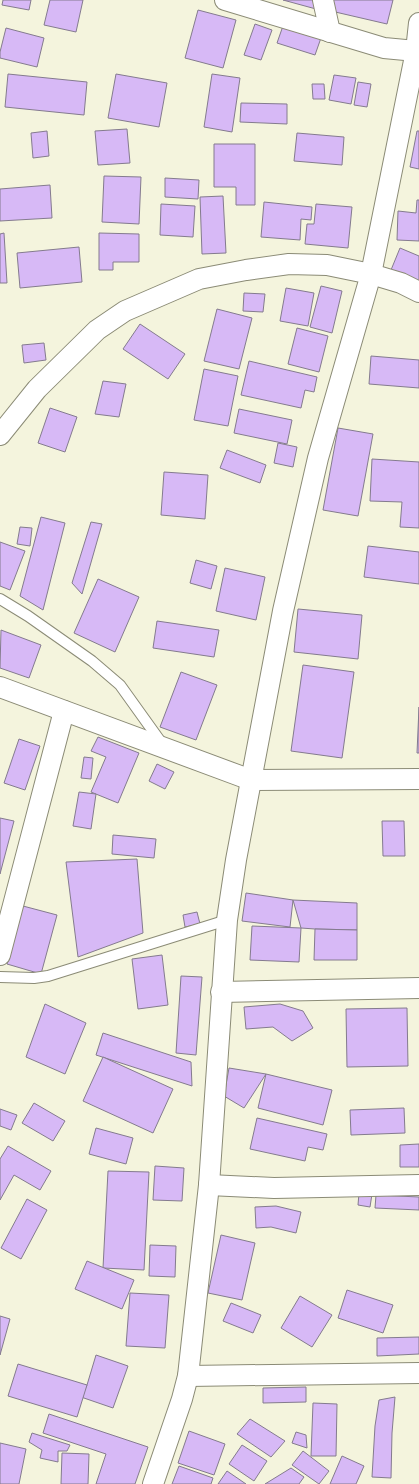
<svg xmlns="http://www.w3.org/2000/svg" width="419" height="1484" font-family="'Fira Sans',sans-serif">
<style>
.building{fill:#d7b9f6;stroke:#847b8e}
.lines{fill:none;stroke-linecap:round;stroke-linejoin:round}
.lane-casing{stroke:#8b8b76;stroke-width:12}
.street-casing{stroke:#8b8b76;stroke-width:22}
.lane{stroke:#fff;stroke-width:10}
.street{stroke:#fff;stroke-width:20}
</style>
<rect width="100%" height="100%" fill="#f4f4dd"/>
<g class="building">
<path d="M3,0H31L29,10L2,5Z"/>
<path d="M50,0H83L76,32L44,25Z"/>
<path d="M283,0H315L316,9Z"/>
<path d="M327,0H393L387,24L331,11Z"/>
<path d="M198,10L236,20L223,68L185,58Z"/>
<path d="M284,23L322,35L315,55L277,43Z"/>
<path d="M255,24L272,30L261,60L244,55Z"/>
<path d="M6,28L44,38L37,67L0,58V52Z"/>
<path d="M8,74L87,82L84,115L5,107Z"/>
<path d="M116,74L167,83L159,127L108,118Z"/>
<path d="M212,74L240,78L232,132L204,127Z"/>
<path d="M334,75L356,78L351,104L329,100Z"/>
<path d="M358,82L371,84L367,107L354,105Z"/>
<path d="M312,84H324L325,99H313Z"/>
<path d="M241,103L287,104V124L240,122Z"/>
<path d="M127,129L130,163L98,165L95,131Z"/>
<path d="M47,131L49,156L33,158L31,133Z"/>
<path d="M417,131H419V169L410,167Z"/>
<path d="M297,133L344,137L342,165L294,161Z"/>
<path d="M214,144H255V205H236V187H214Z"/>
<path d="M104,176L141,177L139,224L102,222Z"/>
<path d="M165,178L199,180L198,199L165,197Z"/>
<path d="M50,185L52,218L0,221V189Z"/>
<path d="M223,196L226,253L202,254L200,197Z"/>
<path d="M417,200H419V241L397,240L398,211L416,213Z"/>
<path d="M264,202L312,207L311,220L301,219L300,240L261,237Z"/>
<path d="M161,204L195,206L193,237L160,235Z"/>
<path d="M316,204L352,207L348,248L305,244L307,224H314Z"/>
<path d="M4,233L7,283H0V234Z"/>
<path d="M99,233L139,234V262H113V270H99Z"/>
<path d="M79,247L82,282L20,288L17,253Z"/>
<path d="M400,248L419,256V282L391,270Z"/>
<path d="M321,286L342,291L332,333L310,327Z"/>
<path d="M286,288L314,293L308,326L280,321Z"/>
<path d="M244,293L265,294L263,312L243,311Z"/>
<path d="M217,309L252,318L239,369L204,361Z"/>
<path d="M140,324L185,354L168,379L123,349Z"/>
<path d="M297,328L328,336L319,372L288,364Z"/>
<path d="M44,343L46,360L24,363L22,345Z"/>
<path d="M371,356L419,360V388L369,384Z"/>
<path d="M249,361L317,377L314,392L305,390L301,408L241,395Z"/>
<path d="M204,369L238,376L228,426L194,420Z"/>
<path d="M103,381L126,384L119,417L95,414Z"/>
<path d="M50,408L77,417L65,452L38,443Z"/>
<path d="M239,409L292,420L287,444L234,433Z"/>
<path d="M338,428L373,434L358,516L323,510Z"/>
<path d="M278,443L297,447L293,467L274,463Z"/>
<path d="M227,450L266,465L260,483L220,468Z"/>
<path d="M372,459L419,462V528L400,527L402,502L370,501Z"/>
<path d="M164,472L208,475L205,519L161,515Z"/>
<path d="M41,517L65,523L43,610L20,596Z"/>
<path d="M91,522L102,524L82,594L72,583Z"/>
<path d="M20,527L32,528L30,546L17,544Z"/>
<path d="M0,542L25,551L10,590L0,586Z"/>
<path d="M368,546L419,552V584L364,577Z"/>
<path d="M196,560L217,566L211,589L190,583Z"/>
<path d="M225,568L265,577L256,620L216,611Z"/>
<path d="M98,579L139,597L115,652L74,633Z"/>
<path d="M298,609L362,615L358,659L294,652Z"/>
<path d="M157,621L219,630L214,657L153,648Z"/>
<path d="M1,630L41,645L29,678L0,668Z"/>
<path d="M303,665L354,672L342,758L291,751Z"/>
<path d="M181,672L217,685L196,740L160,727Z"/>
<path d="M419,707V753H417Z"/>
<path d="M98,737L139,753L118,803L91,792L106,757L91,751Z"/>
<path d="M19,739L40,746L25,790L4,783Z"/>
<path d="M84,757L93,758L91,779L81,778Z"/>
<path d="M157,764L174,772L165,789L149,781Z"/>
<path d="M79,792L96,794L91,829L73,826Z"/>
<path d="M0,818L14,821L0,874Z"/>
<path d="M382,821H404L405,856H383Z"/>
<path d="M113,835L156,839L154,858L112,854Z"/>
<path d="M137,859L143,933L78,957L66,862Z"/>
<path d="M246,893L293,900L290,927L242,921Z"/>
<path d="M293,900L357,903V930L315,929L301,928Z"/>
<path d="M23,906L57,915L41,974L7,964Z"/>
<path d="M197,912L200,924L185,927L183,915Z"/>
<path d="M252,926L301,928L299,962L250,960Z"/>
<path d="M315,929L357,930V960H314Z"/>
<path d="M162,955L168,1005L138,1009L132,959Z"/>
<path d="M181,976L202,977L196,1055L176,1053Z"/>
<path d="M45,1004L86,1023L65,1074L26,1057Z"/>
<path d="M280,1004L303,1011L313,1028L292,1041L273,1027L246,1029L244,1007Z"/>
<path d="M407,1008L408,1066L347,1067L346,1009Z"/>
<path d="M103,1033L191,1062L192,1086L96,1055Z"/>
<path d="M103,1057L173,1089L153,1133L83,1101Z"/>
<path d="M229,1068L266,1074L244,1108L224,1096Z"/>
<path d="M266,1074L332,1090L323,1125L258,1108Z"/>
<path d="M34,1103L65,1121L53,1141L22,1123Z"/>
<path d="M404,1108L405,1133L351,1135L350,1110Z"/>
<path d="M0,1109L17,1115L11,1130L0,1126Z"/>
<path d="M257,1118L327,1134L323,1150L308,1147L305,1161L250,1149Z"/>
<path d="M96,1128L133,1138L126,1164L89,1154Z"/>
<path d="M419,1144V1167H400V1145Z"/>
<path d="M8,1146L51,1171L40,1190L14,1175L0,1200V1159Z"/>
<path d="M155,1166L184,1168L182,1201L153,1200Z"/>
<path d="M108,1171L149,1172L144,1270L103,1268Z"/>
<path d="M359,1193L372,1194L370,1207L358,1205Z"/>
<path d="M376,1195L419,1197V1210L375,1208Z"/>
<path d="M27,1199L47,1210L21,1259L1,1248Z"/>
<path d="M276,1206L301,1212L296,1233L271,1227L256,1228L255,1207Z"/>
<path d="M221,1235L255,1243L242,1300L208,1293Z"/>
<path d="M150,1245L176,1246L175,1277L149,1276Z"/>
<path d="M87,1261L134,1280L122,1309L75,1289Z"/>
<path d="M347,1290L393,1305L383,1333L338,1318Z"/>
<path d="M130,1293L169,1295L165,1348L126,1346Z"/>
<path d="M300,1296L332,1315L312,1347L281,1328Z"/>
<path d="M231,1303L261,1315L253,1333L223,1321Z"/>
<path d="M0,1316L10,1319L0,1355Z"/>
<path d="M419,1337V1354L377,1356V1338Z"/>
<path d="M96,1355L128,1366L113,1408L81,1397L87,1385Z"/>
<path d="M18,1364L87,1385L77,1417L8,1396Z"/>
<path d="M306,1387V1402L263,1403V1388Z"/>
<path d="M395,1397L392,1433L391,1478L372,1477L375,1426L379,1400Z"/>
<path d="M313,1403L337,1404L336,1456H311Z"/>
<path d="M49,1414L148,1447L135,1484H96L106,1454L43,1433Z"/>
<path d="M250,1419L285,1441L271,1457L237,1434Z"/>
<path d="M189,1431L225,1444L214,1475L178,1463Z"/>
<path d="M296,1432L306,1435L307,1448L292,1443Z"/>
<path d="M32,1433L70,1445L67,1451H58V1462L40,1458L42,1450L29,1442Z"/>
<path d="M0,1443L26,1449L19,1484H0Z"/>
<path d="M242,1445L267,1461L254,1481L229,1464Z"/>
<path d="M303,1451L329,1471L319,1484L292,1465Z"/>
<path d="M62,1453L89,1454L88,1484H61Z"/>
<path d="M342,1456L364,1466L356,1484H330Z"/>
<path d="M179,1466L213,1478L211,1484H172Z"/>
<path d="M291,1468L304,1477L299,1484H265Z"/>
<path d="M227,1471L246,1484H218Z"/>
</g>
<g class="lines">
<g class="lane-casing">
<g id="lane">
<path d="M0,599L28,616L92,661L120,685L163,745"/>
<path d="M0,977L34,978L48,976L227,920"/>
</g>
</g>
<g class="street-casing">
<g id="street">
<path d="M225,0L384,48L416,51"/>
<path d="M323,0L330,32"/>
<path d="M0,435L37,389L97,330L125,311L199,279L246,270L289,264L327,265L371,274L401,283L419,292"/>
<path d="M0,687L251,780L419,779"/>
<path d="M0,955L64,711"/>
<path d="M221,992L419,988"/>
<path d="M209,1185L274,1188L419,1185"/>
<path d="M188,1376L419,1373"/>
<path d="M153,1484L182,1399L188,1376L209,1185L227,920L236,860L283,611L318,458L371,274L416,51L419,23"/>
</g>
</g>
<use href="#lane" class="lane"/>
<use href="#street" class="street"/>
</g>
</svg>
